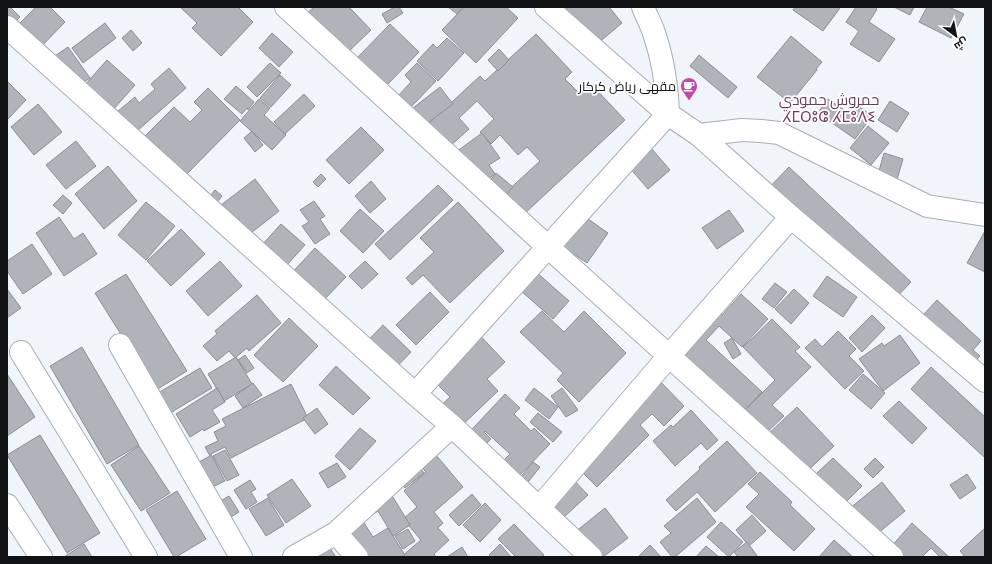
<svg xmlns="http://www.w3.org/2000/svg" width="992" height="564" font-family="'Fira Sans Condensed',Cairo,'Noto Sans Tifinagh',sans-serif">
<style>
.building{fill:#b0b4ba;stroke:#8b8f95}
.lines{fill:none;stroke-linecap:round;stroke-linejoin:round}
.minor-casing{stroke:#a9aeb4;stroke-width:24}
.tertiary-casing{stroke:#a9aeb4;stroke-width:24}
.minor{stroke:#fff;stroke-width:22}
.tertiary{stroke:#fff;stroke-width:22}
.labels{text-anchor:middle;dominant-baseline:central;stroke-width:3.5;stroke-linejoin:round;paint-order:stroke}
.poi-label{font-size:13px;fill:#101214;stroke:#fff;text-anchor:end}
.quarter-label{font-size:15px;fill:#733863;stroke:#fff}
</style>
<rect width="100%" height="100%" fill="#f0f4fb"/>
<g class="building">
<path d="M7,7H10L20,17L7,30Z"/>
<path d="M36,7H50L65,22L35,53L13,30Z"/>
<path d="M180,7H238L253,22L221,56L192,28L197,23Z"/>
<path d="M314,7H349L371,30L345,55L305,15Z"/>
<path d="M395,7H399L403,13L387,23L382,14Z"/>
<path d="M448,7H462L457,14Z"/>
<path d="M464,7H506L518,18L476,63L442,30Z"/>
<path d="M569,7H609L622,23L584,55L554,19Z"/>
<path d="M795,7H840V8L823,31L793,10Z"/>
<path d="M856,7H875L877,9L869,22L895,39L879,62L850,44L859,31L846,22Z"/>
<path d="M894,7H914L910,15Z"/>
<path d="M927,7H949L964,14L951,38L919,22Z"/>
<path d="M105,23L116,38L83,63L72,48Z"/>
<path d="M390,24L419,52L385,87L356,59Z"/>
<path d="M131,30L142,43L133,51L122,38Z"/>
<path d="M272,33L293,52L279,67L259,48Z"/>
<path d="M536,34L572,72L565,79L580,94L591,84L625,120L522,216L503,195L540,161L527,147L518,155L500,135L491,144L480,132L494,119L477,101L459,118L469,129L448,148L427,125L480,76L485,81Z"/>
<path d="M791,36L822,62L816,69L817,70L790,103L757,77Z"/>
<path d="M447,38L464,53L438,81L417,61L433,44L437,48Z"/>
<path d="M68,47L90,78L70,91L49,60Z"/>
<path d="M499,49L509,60L498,71L488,60Z"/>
<path d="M699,55L737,87L728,98L690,66Z"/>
<path d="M107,60L135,85L104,120L84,86Z"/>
<path d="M270,63L281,73L257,97L247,87Z"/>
<path d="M417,63L436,81L409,109L397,97L411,82L405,75Z"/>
<path d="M169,68L186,88L129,138L111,117L135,97L139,103L155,89L151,84Z"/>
<path d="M280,75L291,85L271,107L260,98Z"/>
<path d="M7,81L26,100L7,120Z"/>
<path d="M236,86L254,102L248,110L247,108L242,114L224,99Z"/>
<path d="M440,87L453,104L425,125L413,108Z"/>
<path d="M208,88L240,120L179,182L136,145L174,107L190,122L202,110L194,102Z"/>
<path d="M304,94L315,106L285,134L274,122Z"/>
<path d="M259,99L270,108L264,115L286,135L272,150L240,121Z"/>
<path d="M828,99L847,112L854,103L872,116L855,139L818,113Z"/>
<path d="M890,101L909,113L897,132L878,120Z"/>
<path d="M38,104L62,132L34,155L11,127Z"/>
<path d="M868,126L889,143L871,165L850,148Z"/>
<path d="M361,127L384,150L349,184L326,160Z"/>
<path d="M252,131L263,145L255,152L244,138Z"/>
<path d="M482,133L500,158L489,165L495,174L479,185L456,152Z"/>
<path d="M76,141L96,166L66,189L46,165Z"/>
<path d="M651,148L670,170L648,189L629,167Z"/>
<path d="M884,153L903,159L896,183L877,178Z"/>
<path d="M108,166L137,201L104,229L75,194Z"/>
<path d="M789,167L911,282L889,305L763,194Z"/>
<path d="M496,173L513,187L504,197L488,183Z"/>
<path d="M321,174L326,179L318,187L313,182Z"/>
<path d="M255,179L279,211L237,244L212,212Z"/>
<path d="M371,181L386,199L370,213L355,196Z"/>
<path d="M438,185L453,200L390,260L375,244Z"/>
<path d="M215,190L222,196L213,207L206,201Z"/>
<path d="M63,195L72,203L63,214L53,205Z"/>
<path d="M314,201L325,216L320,219L330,234L315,244L302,226L309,222L300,210Z"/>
<path d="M146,202L175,226L146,260L118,235Z"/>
<path d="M458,202L504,251L450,303L423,275L412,285L406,278L434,252L420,238Z"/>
<path d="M360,209L384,231L363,253L340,231Z"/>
<path d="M729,210L744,231L717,249L702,228Z"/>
<path d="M581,214L608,233L587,263L559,244Z"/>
<path d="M59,217L74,239L83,233L97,254L64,276L36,233Z"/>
<path d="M281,224L305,245L286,266L262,245Z"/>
<path d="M181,229L205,254L171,286L147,261Z"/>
<path d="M985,231V272L967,263Z"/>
<path d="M32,244L52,274L23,294L7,271V261Z"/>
<path d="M315,248L346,277L317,307L287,278Z"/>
<path d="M220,261L242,286L208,316L186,291Z"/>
<path d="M365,261L378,274L362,289L349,276Z"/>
<path d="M526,263L569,301L553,319L521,291Z"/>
<path d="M126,274L187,371L156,390L95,293Z"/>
<path d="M827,276L857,297L843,317L813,296Z"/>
<path d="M775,283L787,292L774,308L762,299Z"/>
<path d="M7,289L21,308L7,318Z"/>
<path d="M794,289L809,303L791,324L775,309Z"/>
<path d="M430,292L449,312L416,345L396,325Z"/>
<path d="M741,294L768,319L742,347L719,326L706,340L762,392L741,414L671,349L712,306L722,315Z"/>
<path d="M257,295L281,323L249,351L247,348L235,358L229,351L217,361L203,346L217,334L215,331Z"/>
<path d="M937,300L981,341L973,350L980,356L966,371L916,323Z"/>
<path d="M542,311L564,332L584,311L626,353L579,402L557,380L563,373L520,332Z"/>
<path d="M872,315L885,328L862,352L849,338Z"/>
<path d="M289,318L318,346L283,382L254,355Z"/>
<path d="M772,319L800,347L795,351L811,367L772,405L784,416L764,435L742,413L775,380L743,347Z"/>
<path d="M383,325L411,352L384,380L356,353Z"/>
<path d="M474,329L505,362L487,379L498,391L455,432L435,411L450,397L427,374Z"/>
<path d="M838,331L856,349L849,356L864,371L845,389L805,348L815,339L822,347Z"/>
<path d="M900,335L920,363L883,391L859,359L882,343L884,346Z"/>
<path d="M732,338L741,354L733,359L724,343Z"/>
<path d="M82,347L139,445L107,464L50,366Z"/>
<path d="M245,355L254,368L247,373L238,360Z"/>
<path d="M236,357L252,384L224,401L208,374Z"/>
<path d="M336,366L370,398L353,415L319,385Z"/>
<path d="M931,367L985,417V458L911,389Z"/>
<path d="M200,368L212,388L170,413L158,393Z"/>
<path d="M652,373L684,406L664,426L652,414L640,425L649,435L597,487L568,458Z"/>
<path d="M7,374L35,417L7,436Z"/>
<path d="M863,374L885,393L871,409L849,390Z"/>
<path d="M253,383L262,395L243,408L235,396Z"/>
<path d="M291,384L308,418L231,458L225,447L211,454L225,481L210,488L197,463L210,456L205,447L218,441L214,432L226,426L222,419Z"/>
<path d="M217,388L225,402L212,410L220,422L204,431L203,429L190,437L176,414Z"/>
<path d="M534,388L558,407L549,419L525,400Z"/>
<path d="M562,388L578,410L566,417L551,396Z"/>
<path d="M505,394L520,408L514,414L531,431L534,428L550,444L512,483L496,468L510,454L485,431L484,432L491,439L477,453L463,439Z"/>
<path d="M899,401L927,428L912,444L883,416Z"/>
<path d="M797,407L834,446L803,475L766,436Z"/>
<path d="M317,408L328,424L315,434L303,418Z"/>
<path d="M691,410L718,440L707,450L701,443L675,466L653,441L671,425L673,427Z"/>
<path d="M538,413L562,432L553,442L530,422Z"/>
<path d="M360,428L376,441L350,470L335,456Z"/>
<path d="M40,435L100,533L67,553L7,455Z"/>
<path d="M727,441L757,473L715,512L697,492L676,511L666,500L700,469L699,467Z"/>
<path d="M139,446L170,493L141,511L111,465Z"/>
<path d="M430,448L463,487L434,512L443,523L438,528L449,540L434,554L436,557H401L421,540L403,519L417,507L404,491L426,472L415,460Z"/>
<path d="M225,450L239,475L227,481L213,456Z"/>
<path d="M833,458L862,486L845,503L816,474Z"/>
<path d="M875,458L884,467L873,478L864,469Z"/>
<path d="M533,462L540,467L525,486L518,480Z"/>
<path d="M337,463L346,477L328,488L319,473Z"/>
<path d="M417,464L424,473L405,488L398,479Z"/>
<path d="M566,472L588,495L551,529L529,506Z"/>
<path d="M760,472L792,502L790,505L815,529L794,551L746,507L759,494L748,484Z"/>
<path d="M967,474L976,488L960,499L950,485Z"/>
<path d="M292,479L311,506L286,523L267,495Z"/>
<path d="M250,480L256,489L251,492L257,502L246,509L234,490Z"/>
<path d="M882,482L905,511L872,538L849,509Z"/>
<path d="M177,491L206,539L176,557H174L146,510Z"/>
<path d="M391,494L410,525L393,536L378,511L362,521Z"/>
<path d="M472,494L481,505L459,526L449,515Z"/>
<path d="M229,496L239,512L228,519L217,503Z"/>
<path d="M268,498L284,525L266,536L249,509Z"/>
<path d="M697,498L716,522L675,557H672L660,542L671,533L664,526Z"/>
<path d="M485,503L501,520L480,542L463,525Z"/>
<path d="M605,508L628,538L603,557H594L575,532Z"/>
<path d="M359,515L373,537L388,528L405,555L401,557H364L338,528Z"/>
<path d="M752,515L766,531L749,546L736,530Z"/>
<path d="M721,522L743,542L729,557L707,537Z"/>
<path d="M912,523L949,557H940L931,548L922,557H902L891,547Z"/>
<path d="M514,524L544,555L542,557H516L498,539Z"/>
<path d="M985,528V557H965L960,551Z"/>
<path d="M408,529L415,541L403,549L395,536Z"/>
<path d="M834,540L853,557H819Z"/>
<path d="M747,542L758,557H738L734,552Z"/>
<path d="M84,544L92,557H64Z"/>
<path d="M327,544L336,557H309Z"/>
<path d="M500,544L511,557H491L489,555Z"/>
<path d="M650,545L661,557H638Z"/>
<path d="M706,546L719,557H696Z"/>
<path d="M462,547L468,557H447Z"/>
</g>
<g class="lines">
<g class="minor-casing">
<g id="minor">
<path d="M286,7L548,247L892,557"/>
<path d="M546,7L668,114L699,135L791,217L985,381"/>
<path d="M7,27L415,394"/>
<path d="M699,135L742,130L761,131L779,133L927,206L985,215"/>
<path d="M120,345L241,557"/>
<path d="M21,352L146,557"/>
<path d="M452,426L591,557"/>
<path d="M7,505L41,557"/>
<path d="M539,508L669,356L791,217"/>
<path d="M336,533L357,557"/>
</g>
</g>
<g class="tertiary-casing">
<path id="tertiary" d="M294,557L336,533L452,426L415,394L668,114C667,86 663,59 654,33C651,24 646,15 643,7"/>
</g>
<use href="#minor" class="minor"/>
<use href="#tertiary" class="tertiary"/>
</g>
<defs>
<g id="cafe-pin" transform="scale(0.9)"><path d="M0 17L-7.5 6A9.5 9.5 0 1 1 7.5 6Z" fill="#c04ba2" stroke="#fff"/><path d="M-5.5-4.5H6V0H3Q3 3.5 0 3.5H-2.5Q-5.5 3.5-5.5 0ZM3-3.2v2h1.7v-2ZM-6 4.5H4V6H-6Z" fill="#fff"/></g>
</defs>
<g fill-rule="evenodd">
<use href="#cafe-pin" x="689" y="86"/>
</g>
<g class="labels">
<g class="poi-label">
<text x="676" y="86">مقهى رياض كركار</text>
</g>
<g class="quarter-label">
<text x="829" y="100">حمروش حمودي<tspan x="829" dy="17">ⵃⵎⵔⵓⵛ ⵃⵎⵓⴷⵉ</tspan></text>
</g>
</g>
<rect width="992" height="564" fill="none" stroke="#101214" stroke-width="16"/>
<g transform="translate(956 36) rotate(148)" stroke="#ffffff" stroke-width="3" paint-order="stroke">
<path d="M0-3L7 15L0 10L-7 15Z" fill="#101214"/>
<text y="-6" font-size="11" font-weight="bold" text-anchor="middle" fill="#101214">ش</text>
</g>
</svg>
